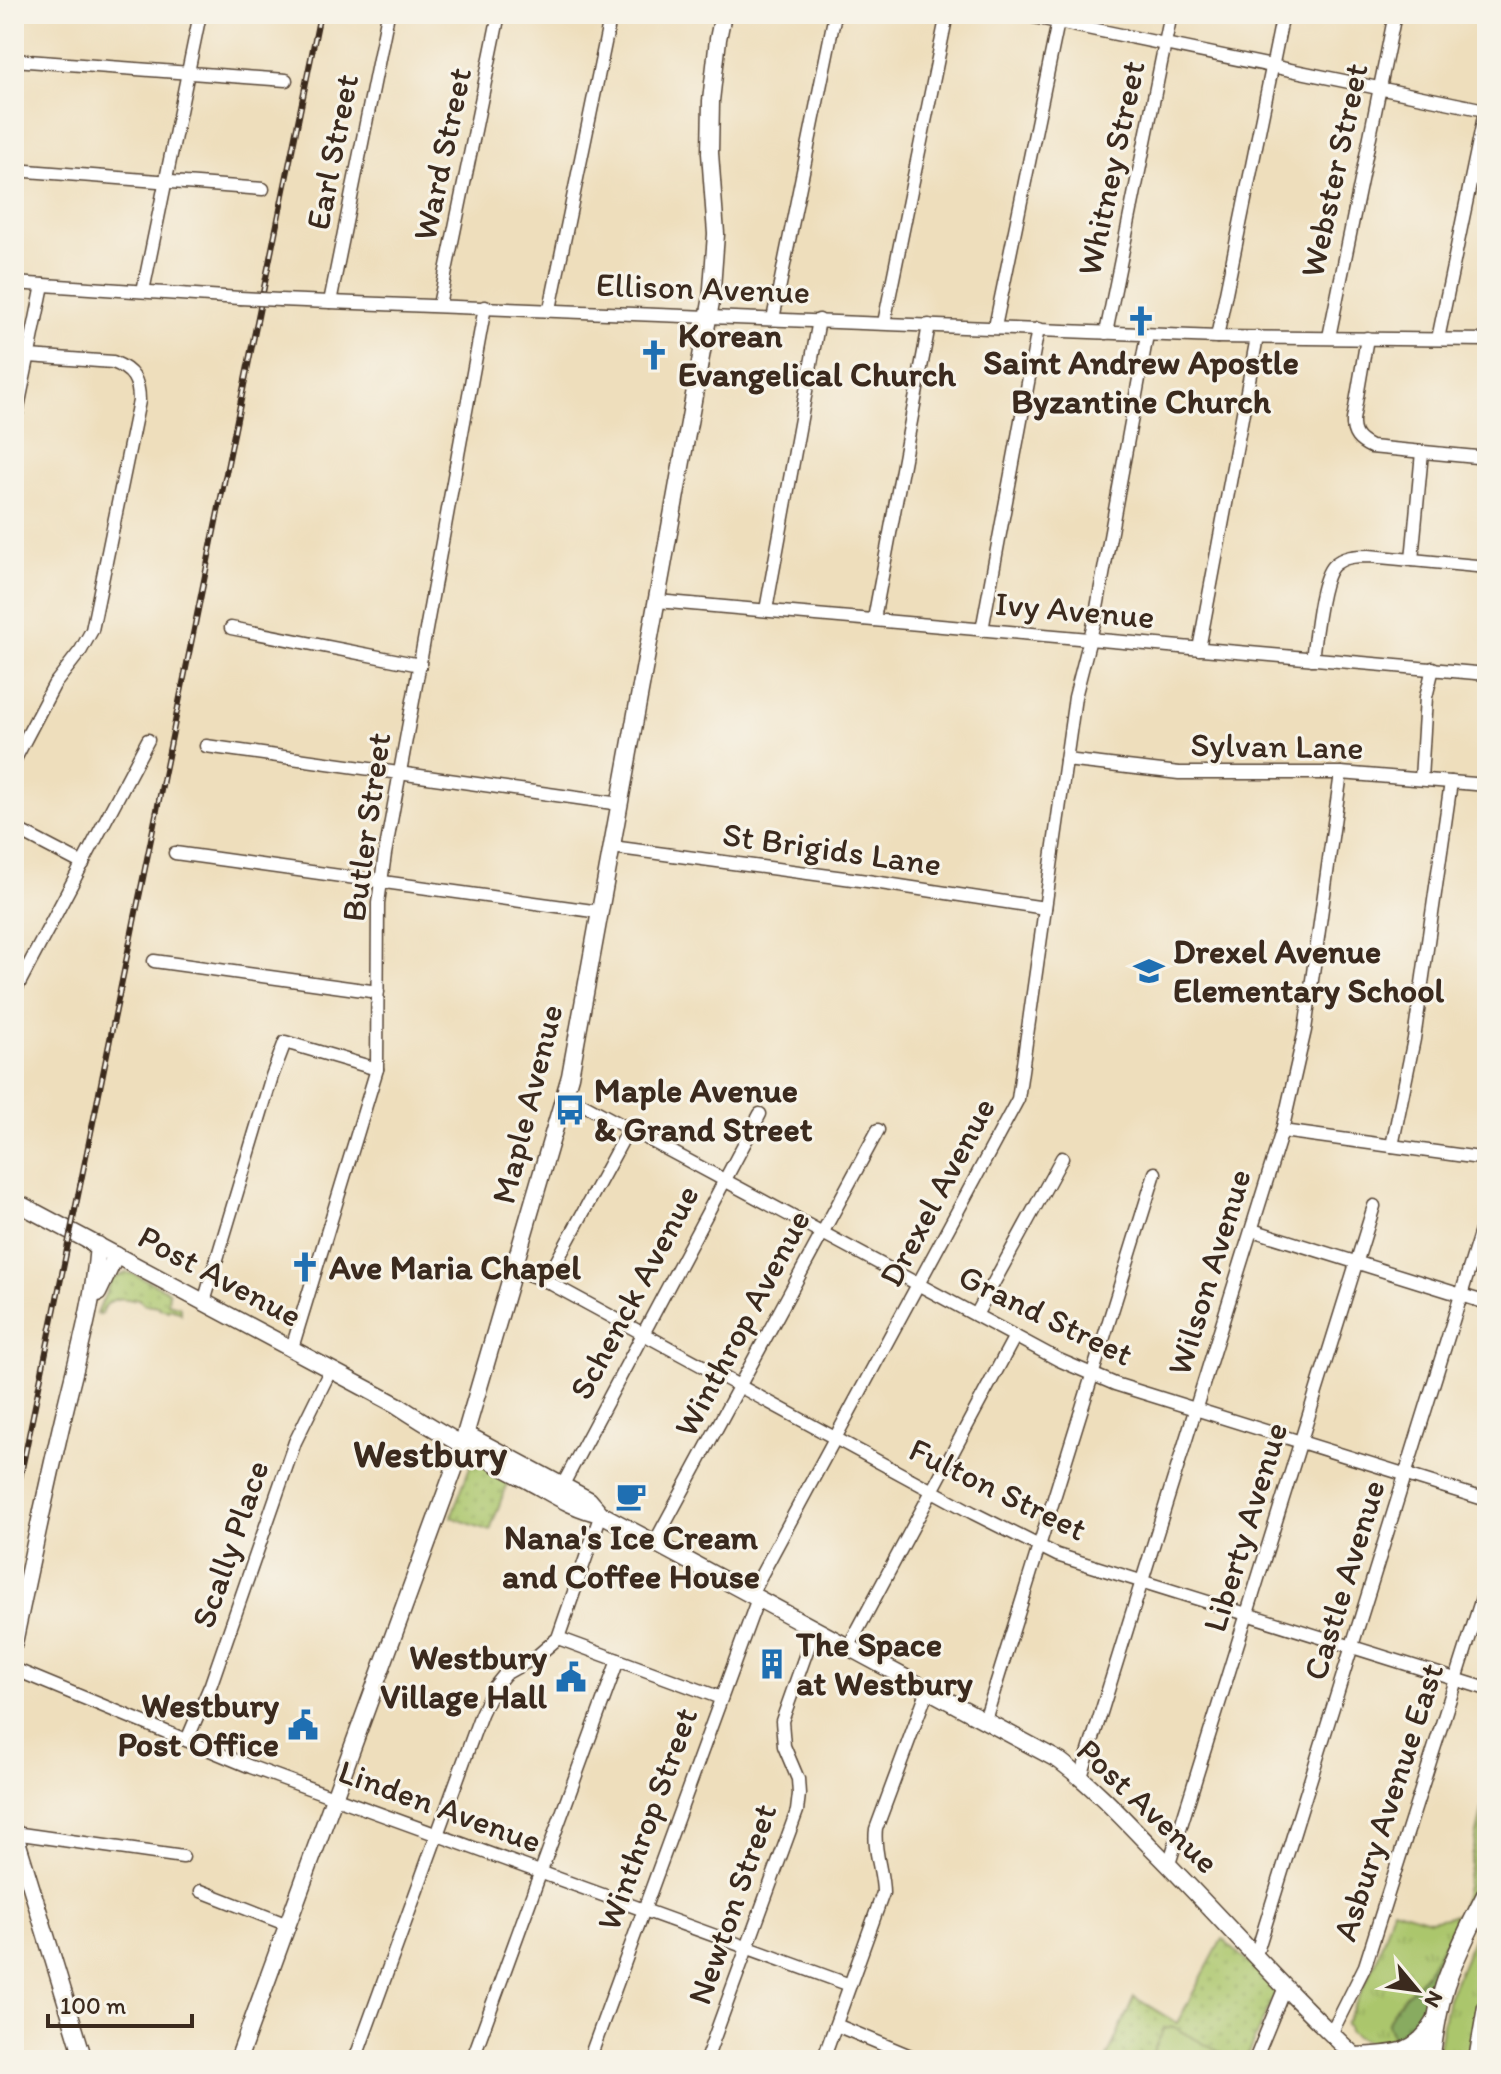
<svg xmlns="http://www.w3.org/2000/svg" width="1501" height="2074" font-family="Itim,sans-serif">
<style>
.grass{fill:url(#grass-tufts);stroke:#737845;stroke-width:2}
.forest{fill:url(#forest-crowns);stroke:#626a3f;stroke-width:2}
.park{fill:url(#park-dots);stroke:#737845;stroke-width:2}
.garden{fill:#abc66c;stroke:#737845;stroke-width:2}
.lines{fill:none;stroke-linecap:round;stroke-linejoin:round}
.minor-casing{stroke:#564536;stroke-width:15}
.major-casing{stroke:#564536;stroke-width:19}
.highway-casing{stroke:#564536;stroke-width:21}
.minor{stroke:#fff;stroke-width:12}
.major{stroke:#fff;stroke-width:16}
.highway{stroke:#fff;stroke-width:18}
.rail-casing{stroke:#3b2a1e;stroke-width:6}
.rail{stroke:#f7f3e8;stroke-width:3;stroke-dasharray:9;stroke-linecap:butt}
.minor-bridge-casing{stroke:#564536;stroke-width:15;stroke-linecap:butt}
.minor-bridge{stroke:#fff;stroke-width:12}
.labels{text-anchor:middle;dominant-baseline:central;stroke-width:6;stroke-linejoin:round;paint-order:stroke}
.street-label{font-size:34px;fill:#3b2a1e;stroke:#f7f3e8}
.poi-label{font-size:34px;font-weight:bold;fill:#3b2a1e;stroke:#f7f3e8;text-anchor:start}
.quarter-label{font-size:38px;font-weight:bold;fill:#3b2a1e;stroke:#f7f3e8}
</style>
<defs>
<pattern id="grass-tufts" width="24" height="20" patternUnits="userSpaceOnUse" patternTransform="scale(2)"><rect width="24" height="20" fill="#abc66c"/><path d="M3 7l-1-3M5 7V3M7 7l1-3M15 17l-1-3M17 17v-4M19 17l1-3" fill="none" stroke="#94aa5d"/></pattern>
<pattern id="forest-crowns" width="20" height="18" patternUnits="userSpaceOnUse" patternTransform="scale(2)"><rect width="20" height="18" fill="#88ab60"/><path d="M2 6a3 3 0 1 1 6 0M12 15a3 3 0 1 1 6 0" fill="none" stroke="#708b4f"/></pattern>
<pattern id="park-dots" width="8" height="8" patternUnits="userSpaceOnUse" patternTransform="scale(2)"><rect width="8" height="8" fill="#abc66c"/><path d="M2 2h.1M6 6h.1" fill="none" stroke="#94aa5d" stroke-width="1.8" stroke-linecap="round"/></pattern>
</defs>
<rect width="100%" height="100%" fill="#f7f3e8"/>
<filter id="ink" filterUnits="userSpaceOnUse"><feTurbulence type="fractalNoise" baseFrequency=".0125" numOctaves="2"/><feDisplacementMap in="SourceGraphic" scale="16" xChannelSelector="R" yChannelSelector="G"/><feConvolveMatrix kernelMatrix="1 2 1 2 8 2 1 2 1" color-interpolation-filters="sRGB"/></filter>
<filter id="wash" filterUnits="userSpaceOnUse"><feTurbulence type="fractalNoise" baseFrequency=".006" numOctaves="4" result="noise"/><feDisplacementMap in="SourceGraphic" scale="32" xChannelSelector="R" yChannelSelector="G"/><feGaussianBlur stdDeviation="1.8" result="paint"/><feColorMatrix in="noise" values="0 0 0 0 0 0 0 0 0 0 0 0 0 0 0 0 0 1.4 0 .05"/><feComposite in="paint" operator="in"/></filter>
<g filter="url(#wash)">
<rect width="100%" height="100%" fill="#eedebc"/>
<g class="grass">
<path d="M1487,1787V1882L1437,1989L1434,2013L1415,2043C1384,2049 1377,2050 1349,2032L1348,2027L1345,2025L1376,1962L1393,1909L1430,1920L1460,1914Z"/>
<path d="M1487,1907V1952L1467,2060H1436L1448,1998Z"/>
</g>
<path class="forest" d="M1487,1811V1874L1464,1925L1428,1995L1419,2025L1407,2038L1392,2036L1387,2024L1395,2007L1425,1975L1442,1946L1466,1911Z"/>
<g class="park">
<path d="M126,1273L134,1274L169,1291L168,1303L179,1306L181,1309V1313L179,1311L169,1308L168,1310L159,1308V1306L144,1304L139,1299L134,1298L133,1300C118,1296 106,1299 101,1315L97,1314L111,1280Z"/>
<path d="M473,1459L509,1478L490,1531L451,1517Z"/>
<path d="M1222,1939L1277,1989L1245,2060H1106L1134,1997L1177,2023Z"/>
</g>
<path class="garden" d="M1174,2027L1233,2060H1149L1164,2029Z"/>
</g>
<g filter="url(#ink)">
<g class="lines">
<g class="minor-casing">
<g id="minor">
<path d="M1019,14L1485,110"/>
<path d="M14,60L286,80"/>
<path d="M14,170L263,189"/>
<path d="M14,283L240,298"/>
<path d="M143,291L200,14"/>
<path d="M280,300L1217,337L1487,340"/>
<path d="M330,302L388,14"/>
<path d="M439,305L499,14"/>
<path d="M550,309L611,14"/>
<path d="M773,319L835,14"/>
<path d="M884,323L947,14"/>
<path d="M995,327L1059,17"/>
<path d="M1106,333L1171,14"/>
<path d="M1217,337L1283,14"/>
<path d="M1329,337L1395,14"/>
<path d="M1367,338L1353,420C1352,435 1359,441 1371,447L1487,458"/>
<path d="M1438,339L1487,102"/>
<path d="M14,427L43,285"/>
<path d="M1412,560L1422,452"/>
<path d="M657,601L1487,674"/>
<path d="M766,610L819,320"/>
<path d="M874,619L929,325"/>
<path d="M231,628L420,665"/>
<path d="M982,630L1038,329"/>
<path d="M1199,649L1257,337"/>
<path d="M1312,659C1315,638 1320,579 1333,566C1343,556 1356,556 1369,556L1487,567"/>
<path d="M206,746L620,804"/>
<path d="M1066,760L1179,773H1341L1487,785"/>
<path d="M14,761L54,685L81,650L92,630L139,401C139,380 133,370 113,362L29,356"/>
<path d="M1421,779L1426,697L1433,668"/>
<path d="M14,828L83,864"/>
<path d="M612,847L867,881L1045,908"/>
<path d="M175,853L600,912"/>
<path d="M154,961L378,992"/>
<path d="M14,993L148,740"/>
<path d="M564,1094L1059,1360L1115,1384L1487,1500"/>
<path d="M1282,1131L1487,1159"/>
<path d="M1392,1146L1414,1039L1451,782"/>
<path d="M1252,1230L1487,1303"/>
<path d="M514,1269L546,1281L973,1513L1057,1555L1487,1689"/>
<path d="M546,1281L629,1128"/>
<path d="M204,1302L272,1076L285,1042L377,1069"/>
<path d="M976,1315L1062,1158"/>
<path d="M292,1348L377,1069L378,903L385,854L485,307"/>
<path d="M559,1492L760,1114"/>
<path d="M655,1542L878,1130"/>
<path d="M751,1594L1018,1099L1075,697L1095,619L1147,335"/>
<path d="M558,1638L721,1698"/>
<path d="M849,1646L1015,1336"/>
<path d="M14,1669L251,1767L850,1985"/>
<path d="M985,1720L1155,1173"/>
<path d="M187,1740L211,1684L295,1442L331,1369"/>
<path d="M1081,1777L1282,1131L1305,1030L1341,773"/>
<path d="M14,1833L183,1857"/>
<path d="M1169,1864L1374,1206"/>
<path d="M201,1891L288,1925"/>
<path d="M1256,1955L1484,1221"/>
<path d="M836,2025L920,2060"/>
<path d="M1331,2034L1365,1966L1487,1582"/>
<path d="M355,2060L481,1714L492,1690L505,1674L537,1656L558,1638L601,1514"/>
<path d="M472,2060L618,1660"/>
<path d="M589,2060L758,1598"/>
<path d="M706,2060L797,1811L799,1794L798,1779L784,1746L782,1721L815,1628"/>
<path d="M823,2060L883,1893C883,1871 873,1851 876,1829L928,1689"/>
<path d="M1255,2060L1285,1987"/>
</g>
</g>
<g class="major-casing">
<g id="major">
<path d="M14,1201L397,1405C439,1433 483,1457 527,1480C551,1493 574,1509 601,1514L1060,1761C1093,1786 1121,1816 1149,1845C1220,1916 1285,1992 1359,2060"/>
<path d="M98,1293L116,1255"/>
<path d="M473,1438L589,1500L601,1514"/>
<path d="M14,1643C30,1566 46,1490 64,1414C77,1358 94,1303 98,1245"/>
<path d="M14,1831L84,2060"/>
<path d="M238,2060L458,1459L570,1076L711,302L716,234L710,153L711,101L718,39L723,14"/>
</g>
</g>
<g class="highway-casing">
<g id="highway">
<path d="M1356,2057C1391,2055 1415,2057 1435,2023"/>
<path d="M1430,2060C1434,2035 1437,2010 1445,1985C1456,1953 1472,1923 1487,1893"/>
<path d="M1478,2060L1487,2007"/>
</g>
</g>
<use href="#minor" class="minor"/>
<use href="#major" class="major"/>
<use href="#highway" class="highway"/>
<g class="rail-casing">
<path id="rail" d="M14,1508L320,14"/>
</g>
<use href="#rail" class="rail"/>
<g class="minor-bridge-casing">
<path id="minor-bridge" d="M240,298L280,300"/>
</g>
<use href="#minor-bridge" class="minor-bridge"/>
</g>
</g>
<defs>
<g id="church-bare" transform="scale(2.4)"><path d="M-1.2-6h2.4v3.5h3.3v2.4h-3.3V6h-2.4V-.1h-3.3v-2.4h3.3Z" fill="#1f6fb2" stroke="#f7f3e8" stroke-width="2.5" paint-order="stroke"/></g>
<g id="school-bare" transform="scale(2.4)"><path d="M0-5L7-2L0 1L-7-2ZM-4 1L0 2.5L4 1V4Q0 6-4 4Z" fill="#1f6fb2" stroke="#f7f3e8" stroke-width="2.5" paint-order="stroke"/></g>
<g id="bus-bare" transform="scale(2.4)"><path d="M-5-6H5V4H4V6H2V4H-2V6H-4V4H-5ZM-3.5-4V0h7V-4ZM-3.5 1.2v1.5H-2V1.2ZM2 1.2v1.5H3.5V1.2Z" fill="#1f6fb2" stroke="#f7f3e8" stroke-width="2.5" paint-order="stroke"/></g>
<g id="cafe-bare" transform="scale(2.4)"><path d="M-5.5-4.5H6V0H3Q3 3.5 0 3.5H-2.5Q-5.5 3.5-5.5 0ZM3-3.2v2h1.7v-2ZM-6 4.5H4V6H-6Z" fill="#1f6fb2" stroke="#f7f3e8" stroke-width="2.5" paint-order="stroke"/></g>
<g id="building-bare" transform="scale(2.4)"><path d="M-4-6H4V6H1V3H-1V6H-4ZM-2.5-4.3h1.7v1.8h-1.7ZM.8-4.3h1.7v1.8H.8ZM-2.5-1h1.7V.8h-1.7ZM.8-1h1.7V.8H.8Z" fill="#1f6fb2" stroke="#f7f3e8" stroke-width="2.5" paint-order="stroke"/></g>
<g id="civic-bare" transform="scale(2.4)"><path d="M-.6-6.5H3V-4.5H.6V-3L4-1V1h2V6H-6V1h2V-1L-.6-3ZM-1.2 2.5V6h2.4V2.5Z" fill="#1f6fb2" stroke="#f7f3e8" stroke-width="2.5" paint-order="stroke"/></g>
</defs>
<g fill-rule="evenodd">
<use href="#church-bare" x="1141" y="321"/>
<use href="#church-bare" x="654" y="355"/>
<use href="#school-bare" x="1149" y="971"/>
<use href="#bus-bare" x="570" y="1110"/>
<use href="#church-bare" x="305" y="1267"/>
<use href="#cafe-bare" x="631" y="1496"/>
<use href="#building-bare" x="772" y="1664"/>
<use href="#civic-bare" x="571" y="1677"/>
<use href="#civic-bare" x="303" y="1725"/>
</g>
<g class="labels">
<g class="street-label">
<text transform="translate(332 152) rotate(-79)">Earl Street</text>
<text transform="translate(442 154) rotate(-78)">Ward Street</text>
<text transform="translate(1111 168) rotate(-78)">Whitney Street</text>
<text transform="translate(1334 170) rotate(-78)">Webster Street</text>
<text transform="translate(703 288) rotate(2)">Ellison Avenue</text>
<text transform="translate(1075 610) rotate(5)">Ivy Avenue</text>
<text transform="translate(1277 746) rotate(1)">Sylvan Lane</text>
<text transform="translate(366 827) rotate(-82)">Butler Street</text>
<text transform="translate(832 849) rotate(8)">St Brigids Lane</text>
<text transform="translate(527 1104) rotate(-76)">Maple Avenue</text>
<text transform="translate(937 1192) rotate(-62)">Drexel Avenue</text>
<text transform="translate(1209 1272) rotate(-73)">Wilson Avenue</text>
<text transform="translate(220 1276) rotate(28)">Post Avenue</text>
<text transform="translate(634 1292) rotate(-62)">Schenck Avenue</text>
<text transform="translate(1046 1315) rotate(26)">Grand Street</text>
<text transform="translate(742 1323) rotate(-62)">Winthrop Avenue</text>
<text transform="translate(998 1489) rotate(26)">Fulton Street</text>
<text transform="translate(1245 1527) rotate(-73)">Liberty Avenue</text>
<text transform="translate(230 1544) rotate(-71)">Scally Place</text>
<text transform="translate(1344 1580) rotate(-73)">Castle Avenue</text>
<text transform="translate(1388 1802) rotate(-72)">Asbury Avenue East</text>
<text transform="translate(440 1806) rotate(20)">Linden Avenue</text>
<text transform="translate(1148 1806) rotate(43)">Post Avenue</text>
<text transform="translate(647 1819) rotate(-70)">Winthrop Street</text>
<text transform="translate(732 1904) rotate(-71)">Newton Street</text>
</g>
<g class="poi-label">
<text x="678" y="335">Korean<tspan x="678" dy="39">Evangelical Church</tspan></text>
<text x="1141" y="362" text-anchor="middle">Saint Andrew Apostle<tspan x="1141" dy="39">Byzantine Church</tspan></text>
<text x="1173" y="951">Drexel Avenue<tspan x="1173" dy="39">Elementary School</tspan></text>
<text x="594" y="1090">Maple Avenue<tspan x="594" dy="39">&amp; Grand Street</tspan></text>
<text x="329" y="1267">Ave Maria Chapel</text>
<text x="631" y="1537" text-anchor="middle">Nana's Ice Cream<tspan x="631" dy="39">and Coffee House</tspan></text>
<text x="796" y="1644">The Space<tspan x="796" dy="39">at Westbury</tspan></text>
<text x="547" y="1657" text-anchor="end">Westbury<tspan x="547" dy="39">Village Hall</tspan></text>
<text x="279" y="1705" text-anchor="end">Westbury<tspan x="279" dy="39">Post Office</tspan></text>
</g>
<g class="quarter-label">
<text x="430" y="1454">Westbury</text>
</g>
</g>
<rect width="1501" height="2074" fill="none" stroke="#f7f3e8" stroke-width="48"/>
<g transform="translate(1417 1990) rotate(119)" stroke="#f7f3e8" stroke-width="6" paint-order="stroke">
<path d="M0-6L14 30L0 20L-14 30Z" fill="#3b2a1e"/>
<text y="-12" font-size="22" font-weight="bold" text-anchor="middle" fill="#3b2a1e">N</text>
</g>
<path d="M48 2014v12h144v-12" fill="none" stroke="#3b2a1e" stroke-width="4"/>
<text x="60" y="2014" font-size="24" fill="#3b2a1e" stroke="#f7f3e8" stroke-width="6" paint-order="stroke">100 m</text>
</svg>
